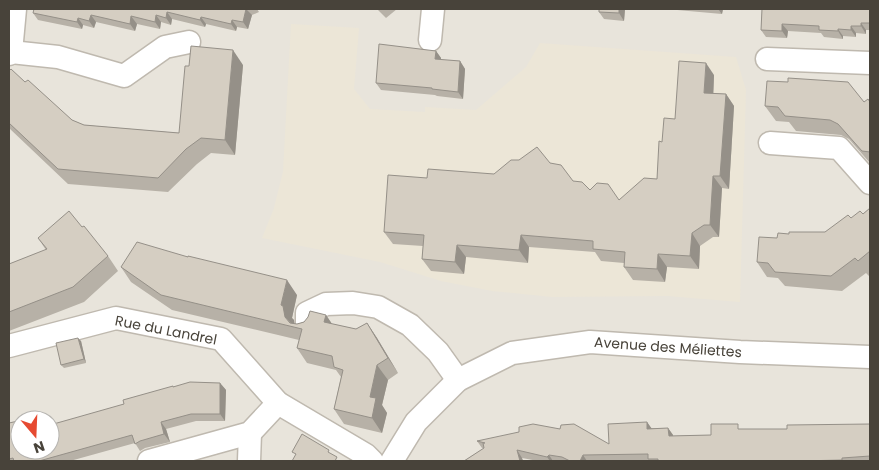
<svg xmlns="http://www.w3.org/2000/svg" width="879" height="470" font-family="Poppins,sans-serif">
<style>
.residential{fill:#e8e4db;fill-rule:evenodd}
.education{fill:#ece6d7}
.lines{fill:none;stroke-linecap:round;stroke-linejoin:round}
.minor-casing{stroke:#bfb9af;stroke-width:25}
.minor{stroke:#fff;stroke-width:22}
.wall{fill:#b7b1a7}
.shaded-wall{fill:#959088}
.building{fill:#d5cec2;stroke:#959088}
.labels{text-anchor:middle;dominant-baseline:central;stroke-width:4.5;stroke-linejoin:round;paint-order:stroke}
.street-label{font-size:14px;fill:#48433a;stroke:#fff}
</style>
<rect width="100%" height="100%" fill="#f5f2ec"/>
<path class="residential" d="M9,9H870V461H9ZM20,420H50V450H20Z"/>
<path class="education" d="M291,24L359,28L354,89L370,109L425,112V107L476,110L526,67L540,43L736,57L746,90L740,302L667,296L552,297L492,291L441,281L380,262L262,238L274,208L283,172Z"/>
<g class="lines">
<g class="minor-casing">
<g id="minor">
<path d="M430,40L433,9"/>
<path d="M11,52L58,57L124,76L165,47L189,42"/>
<path d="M9,54L11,52L15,9"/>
<path d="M767,59L870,63"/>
<path d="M770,143L839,148L870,183"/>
<path d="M307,326V313L326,304L353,303L378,307L410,325L438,352L458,380"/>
<path d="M9,346L116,318L221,339L278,403L366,455L372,461"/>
<path d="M149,461L250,433L278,403"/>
<path d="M249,461L250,433"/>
<path d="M392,461L416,422L458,380L512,353L590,342L740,352L870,357"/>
</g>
</g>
<use href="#minor" class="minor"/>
</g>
<g class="wall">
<path d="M34,9H257L259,12L252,15L248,29L237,27L236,31L206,24L205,27L172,19L171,25L161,22L160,29L137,24L135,31L96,22L94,28L83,25L82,29L38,20L33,13Z"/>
<path d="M377,9H397L386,18Z"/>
<path d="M625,9L624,21L604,19L599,12Z"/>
<path d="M666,9H723L722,14Z"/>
<path d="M762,9H870V30H866V34L856,33V37L843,36V39L824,37L821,33L788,31L787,38L766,37L761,30Z"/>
<path d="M436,51L441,58V60L460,61L465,69L463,99L437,96L435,95L381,90L376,83Z"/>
<path d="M243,65L235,155L211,153L197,164L168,192L68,184L9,128V71L25,82L72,120L84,125L179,133Z"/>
<path d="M714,75L713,93L726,94L734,106L729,189L722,188L719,237H713L700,246L699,269L667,267L665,282L633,280L624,267V263L601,261L595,252L529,247L528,263L466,257L464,274L431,271L422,259L423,246L393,244L384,232L427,178L494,174L550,163L573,181L590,190L619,200L657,179L662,142L675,119Z"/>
<path d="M870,102V163L849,139L841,135L796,131L789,122L776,121L765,106Z"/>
<path d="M870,208V275L869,276L866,273L842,291L785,286L778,278L767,277L757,262L777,238L789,234L825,232L851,218L863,214Z"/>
<path d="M38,238L108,256L118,271L84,302L9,331V264L46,250Z"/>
<path d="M121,267L297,295L292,318L294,320V324H297L326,315L332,324L356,329L367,323L377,338L398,373L388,380L382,405L387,413L382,433L344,424L334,409L341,377L336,370L307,363L297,348L299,340L172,310L131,282Z"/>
<path d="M81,341L86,363L64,368L61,365Z"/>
<path d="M220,383L226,390L225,421H196L166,429L170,442L145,448L140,451L135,443L70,461H9V423L18,421L20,424V450L124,404L174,387Z"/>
<path d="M647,422L651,428H668L673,435V436L711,435L742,429H787L870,424V461H538L522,458L523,461H464L484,448H482L477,441L609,444Z"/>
</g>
<g class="shaded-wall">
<path d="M246,9L252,15L248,29L243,22Z"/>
<path d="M619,9H625L624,21L619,13Z"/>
<path d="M718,9H723L722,14Z"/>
<path d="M167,12L172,19L171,25L166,18Z"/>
<path d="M91,15L96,22L94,28L89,21Z"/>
<path d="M156,15L161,22L160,29L155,22Z"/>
<path d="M131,16L137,24L135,31L130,24Z"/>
<path d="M201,17L206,24L205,27L200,20Z"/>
<path d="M78,18L83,25L82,29L77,22Z"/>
<path d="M232,20L237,27L236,31L231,24Z"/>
<path d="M861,23L866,30V34L861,26Z"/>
<path d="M782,24L788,31L787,38L782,31Z"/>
<path d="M851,26L856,33V37L851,30Z"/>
<path d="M838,29L843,36V39L838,31Z"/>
<path d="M233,50L243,65L235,155L225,140Z"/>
<path d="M436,51L441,58L440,66L435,59Z"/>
<path d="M460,61L465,69L463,99L458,92Z"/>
<path d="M706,63L714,75L713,105L704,93Z"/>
<path d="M726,94L734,106L729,189L720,176Z"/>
<path d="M713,176L722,188L719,237L710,225Z"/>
<path d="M692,233L700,246L699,269L690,256Z"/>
<path d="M521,235L529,247L528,263L519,250Z"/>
<path d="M457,245L466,257L464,274L455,262Z"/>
<path d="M658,254L667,267L665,282L657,269Z"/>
<path d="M287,280L297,295L292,318L294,320L295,327L285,317L281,305Z"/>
<path d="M326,315L336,330L324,322Z"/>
<path d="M367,323L377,338L398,373L388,358Z"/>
<path d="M78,338L81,341L86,363L84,359Z"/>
<path d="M377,365L388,380L382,405L387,413L382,433L372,418L370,397Z"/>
<path d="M220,383L226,390L225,421L220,414Z"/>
<path d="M161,422L166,429L170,442L164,434Z"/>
<path d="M647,422L652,429H647Z"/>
<path d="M668,428L673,435L674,444L669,436Z"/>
<path d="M517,450L522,458L523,461H520Z"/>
<path d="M549,455L553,461H550L547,457Z"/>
<path d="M583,455L587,461H580Z"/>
</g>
<g class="building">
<path d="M34,9H246L243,22L232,20L231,24L201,17L200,20L167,12L166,18L156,15L155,22L131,16L130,24L91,15L89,21L78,18L77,22L33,13Z"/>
<path d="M599,9H619V13L599,12Z"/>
<path d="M762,9H870V23H861V26H851V30L838,29V31L819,30V26L782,24V31L761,30Z"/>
<path d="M379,44L436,51L435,59L460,61L458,92L432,89V88L376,83Z"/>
<path d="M191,46L233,50L225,140L201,138L186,149L158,178L58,169L9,123V71L11,69L25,82L28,80L72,120L84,125L179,133L185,66H189Z"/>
<path d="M679,61L706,63L704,93L726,94L720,176H713L710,225H704L692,233L690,256L658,254L657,269L624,267L625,252L593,249V241L521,235L519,250L457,245L455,262L422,259L424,235L384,232L388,175L427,178L428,169L494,174L511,160H519L537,147L550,163L561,165L573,181L582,182L590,190L597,183L608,184L619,200L644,178L657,179L659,141L662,142L664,118L675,119Z"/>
<path d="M788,78L848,82L864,102L868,99L870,102V152L862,151L838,124L830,120L785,116L778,107L765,106L767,81L788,82Z"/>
<path d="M870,208V251L858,261L855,258L831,276L775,272L768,263L757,262L759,237L777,238L778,233L789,234V232H825L848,215L851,218L860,211L863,214Z"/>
<path d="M69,211L82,227L84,226L108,256L73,287L9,312V264L47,249L38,238Z"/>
<path d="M137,242L188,257V256L287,280L281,305L283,306L285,317L290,323L297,324L304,322L308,317L310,311L326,315L324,322L356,329L367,323L388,358L377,365L370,397L376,398L372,418L334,409L343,370L334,367L332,356L297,348L302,329L161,295L121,267Z"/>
<path d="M78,338L84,359L61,365L56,343Z"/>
<path d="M190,382L220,383V414H191L161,422L164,434L140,441L135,444L132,435L39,461H14L13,458L9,459V423L18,421L20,428V450H50V425L124,404L123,400L173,386V387Z"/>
<path d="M647,422V429L668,428L669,436L711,435V424H738V429H787V425L870,424V456L842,458V460L800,461H658V459H648V454L583,455L580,461H570L562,457L549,455L547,457L517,450L520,461H464L484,448L483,443H485L477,441L519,432V427L533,424L560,429L561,425L574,424L609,444L608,424Z"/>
<path d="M302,434L329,450L328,452L337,457L335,461H292L296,454L292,452Z"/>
</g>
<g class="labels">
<g class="street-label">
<text transform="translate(166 330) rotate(11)">Rue du Landrel</text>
<text transform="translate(668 347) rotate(4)">Avenue des Méliettes</text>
</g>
</g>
<rect width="879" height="470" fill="none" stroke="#48433a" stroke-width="20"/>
<g transform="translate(35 435) rotate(161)"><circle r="24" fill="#ffffff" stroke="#b6b4b0"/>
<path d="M0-4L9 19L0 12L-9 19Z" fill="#e64a31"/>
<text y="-8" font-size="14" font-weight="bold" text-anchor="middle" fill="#48433a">N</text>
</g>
</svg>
